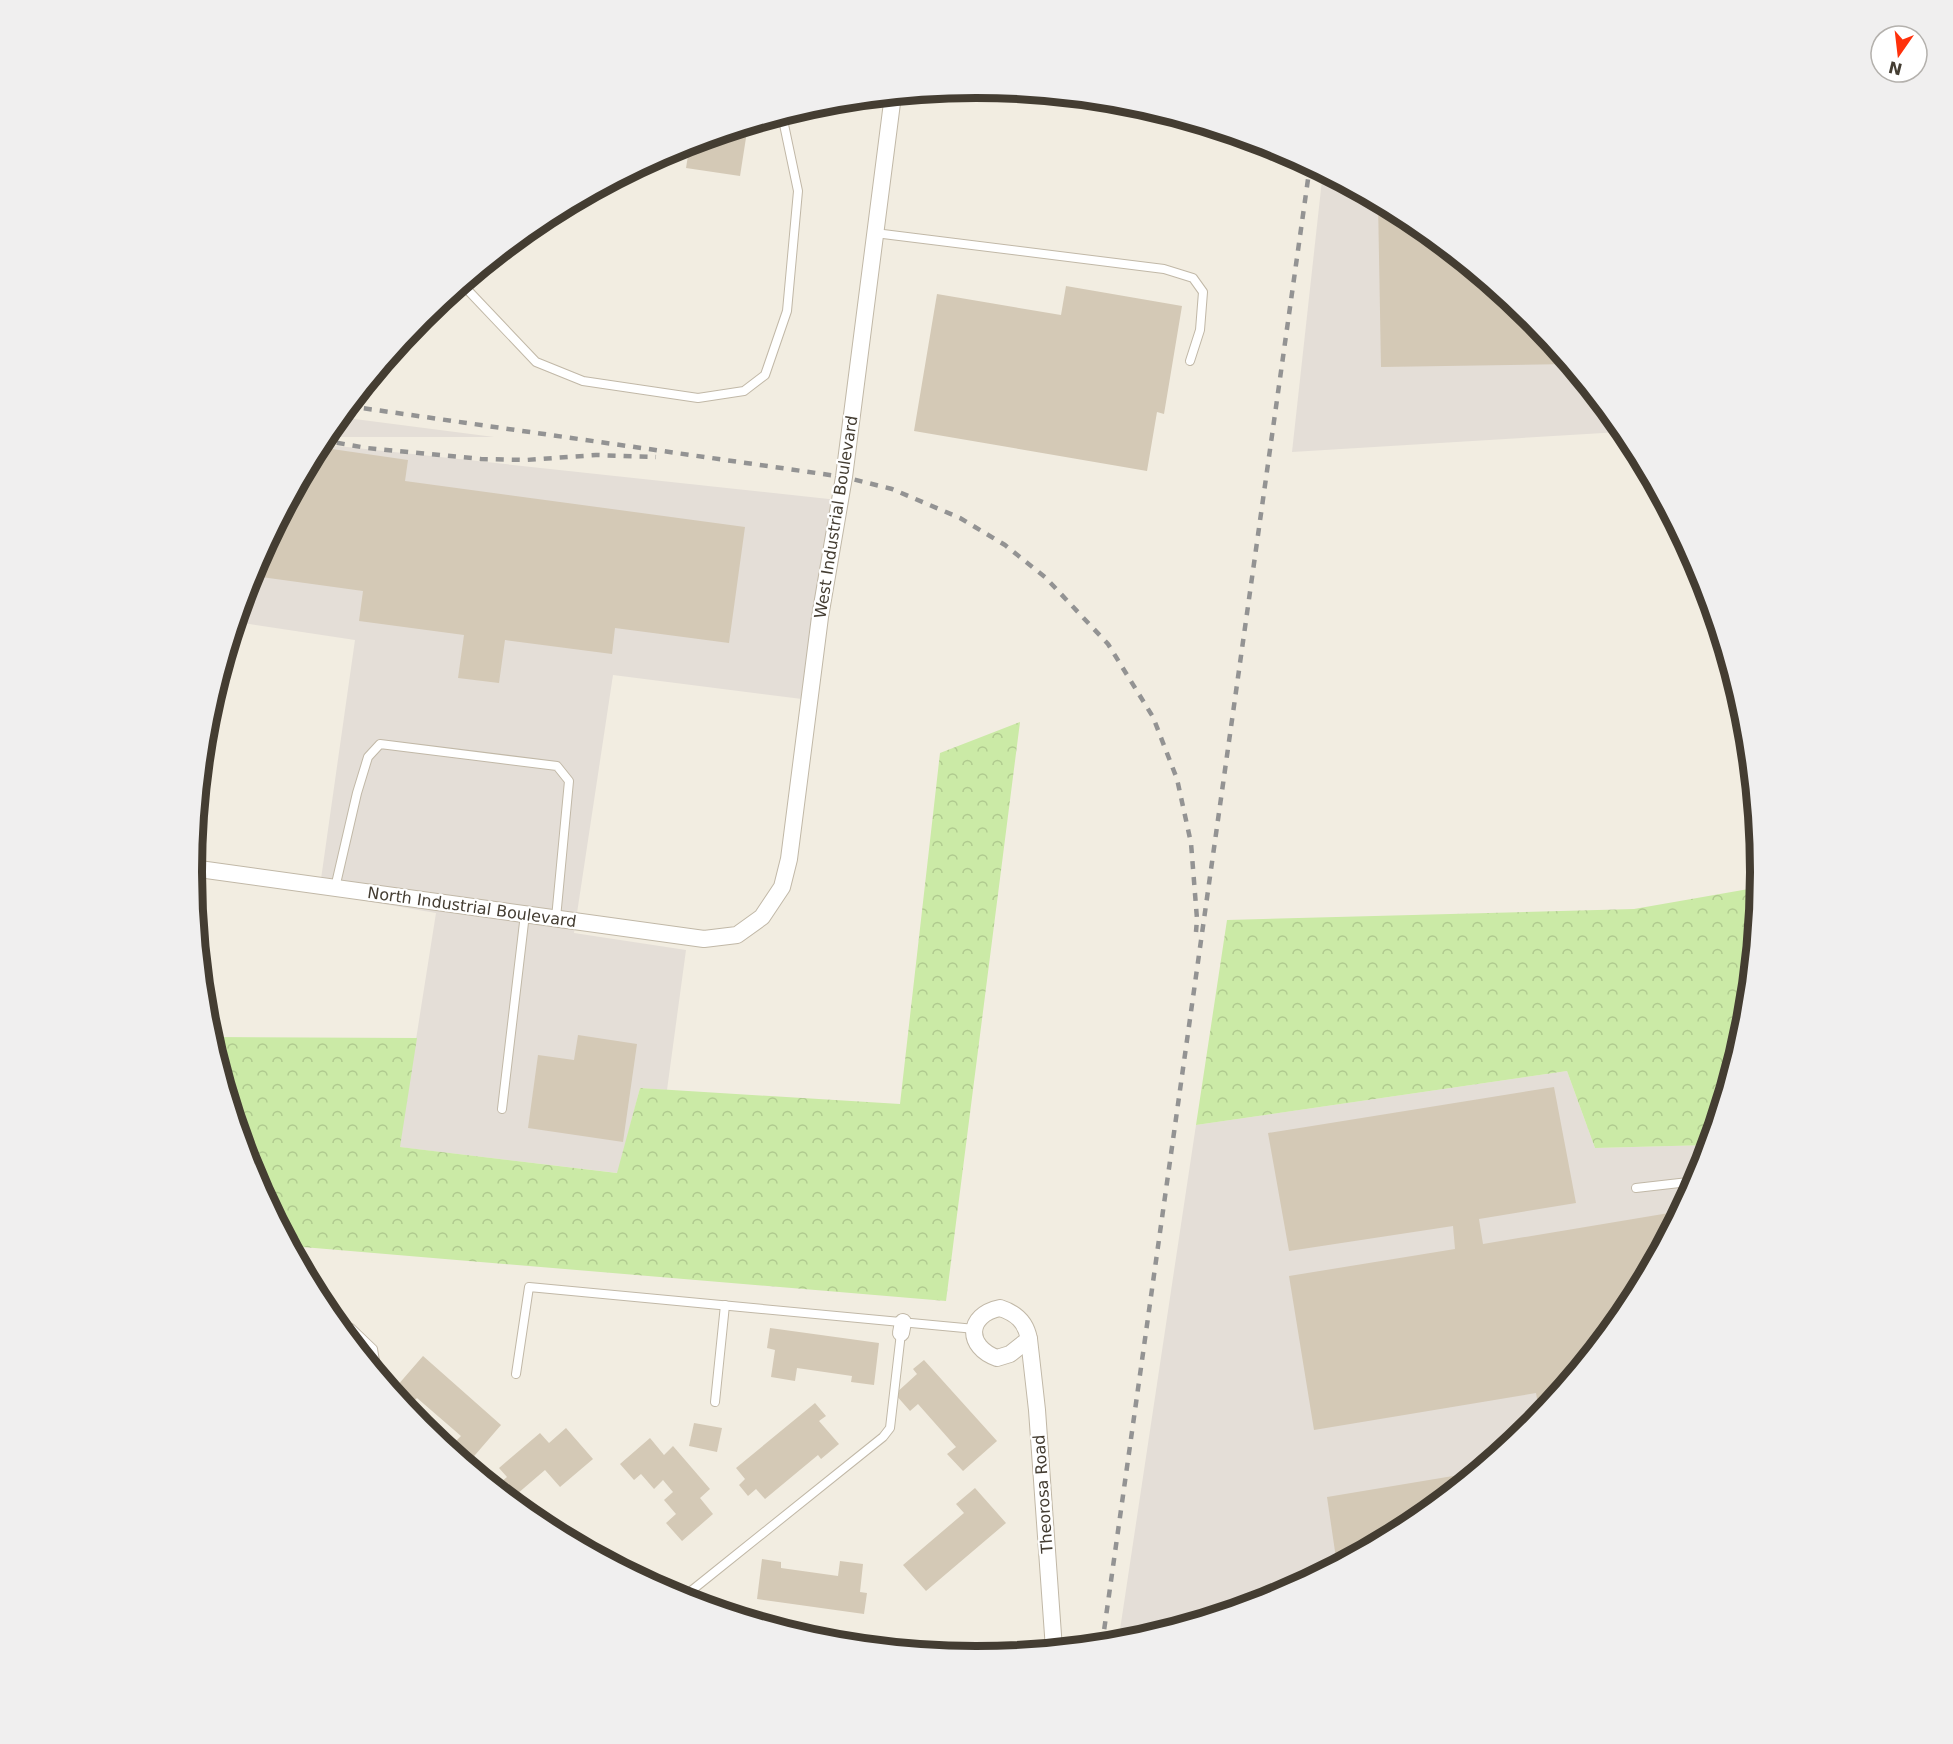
<svg xmlns="http://www.w3.org/2000/svg" width="1953" height="1744" font-family="'DejaVu Sans',sans-serif">
<style>
.industrial{fill:#e4ded7}
.forest{fill:url(#forest-crowns)}
.building{fill:#d4c9b6}
.lines{fill:none;stroke-linecap:round;stroke-linejoin:round}
.lane-casing{stroke:#c1b8a7;stroke-width:10}
.street-casing{stroke:#c1b8a7;stroke-width:18}
.lane{stroke:#fff;stroke-width:8}
.street{stroke:#fff;stroke-width:16}
.rail{stroke:#939393;stroke-width:4.5;stroke-dasharray:8 8;stroke-linecap:butt}
.labels{text-anchor:middle;dominant-baseline:central;stroke-width:4.5;stroke-linejoin:round;paint-order:stroke}
.street-label{font-size:16px;fill:#443d32;stroke:#fff}
.rim{fill:none;stroke:#443d32;stroke-width:8}
</style>
<defs>
<pattern id="forest-crowns" width="20" height="18" patternUnits="userSpaceOnUse" patternTransform="scale(1.5)"><rect width="20" height="18" fill="#cbeaa6"/><path d="M2 6a3 3 0 1 1 6 0M12 15a3 3 0 1 1 6 0" fill="none" stroke="#b0ca8f"/></pattern>
</defs>
<rect width="100%" height="100%" fill="#f2ede1"/>
<g class="industrial">
<path d="M1323,171L1413,219L1532,317L1620,424V432L1292,452Z"/>
<path d="M339,417L494,437H323Z"/>
<path d="M319,444L838,500L810,700L613,675L574,933L686,950L667,1090L640,1088L618,1173L399,1147L436,913L319,893L355,640L236,622L251,571Z"/>
<path d="M1567,1071L1595,1148L1710,1145L1702,1173L1629,1308L1531,1427L1412,1525L1277,1597L1129,1642L1118,1643L1196,1125Z"/>
</g>
<g class="forest">
<path d="M1020,722L946,1301L291,1246L251,1172L210,1037L417,1038L400,1147L617,1173L640,1088L900,1104L940,753Z"/>
<path d="M1760,887L1746,1025L1710,1145L1595,1148L1567,1071L1196,1125L1227,920L1634,909Z"/>
</g>
<g class="building">
<path d="M748,125L740,176L686,168L690,143Z"/>
<path d="M1378,201L1413,219L1532,317L1570,364L1381,367Z"/>
<path d="M1066,286L1182,306L1164,414L1157,412L1147,471L914,431L937,294L1061,315Z"/>
<path d="M318,447L408,460L405,481L745,527L729,643L615,628L612,654L505,640L499,683L458,678L464,635L359,621L363,591L254,576L255,564Z"/>
<path d="M578,1035L637,1044L623,1142L528,1128L538,1055L574,1060Z"/>
<path d="M1554,1087L1576,1203L1479,1219L1483,1244L1681,1211L1629,1308L1540,1416L1536,1393L1314,1430L1289,1276L1455,1249L1453,1226L1289,1251L1268,1133Z"/>
<path d="M770,1328L879,1343L874,1385L851,1382L852,1376L797,1368L795,1381L771,1377L775,1350L767,1348Z"/>
<path d="M423,1356L501,1425L469,1462L451,1446L461,1436L417,1398L414,1401L397,1386Z"/>
<path d="M924,1360L997,1441L963,1471L947,1454L956,1447L918,1404L910,1411L895,1394L917,1374L913,1369Z"/>
<path d="M815,1403L826,1416L819,1421L839,1444L821,1459L818,1455L765,1499L756,1489L748,1496L739,1485L745,1479L736,1468Z"/>
<path d="M694,1423L722,1428L717,1452L689,1446Z"/>
<path d="M566,1428L593,1459L560,1487L545,1470L510,1500L495,1487L507,1477L499,1468L540,1433L549,1443Z"/>
<path d="M650,1438L664,1455L673,1446L710,1489L700,1498L713,1514L682,1541L666,1523L676,1514L664,1500L673,1492L663,1480L654,1489L641,1474L634,1480L620,1464Z"/>
<path d="M1477,1472L1412,1525L1337,1565L1327,1497Z"/>
<path d="M975,1488L1006,1523L926,1591L903,1565L964,1513L956,1504Z"/>
<path d="M762,1559L781,1562V1568L838,1576L840,1561L863,1564L860,1592L867,1593L864,1614L757,1599Z"/>
</g>
<g class="lines">
<g class="lane-casing">
<g id="lane">
<path d="M875,233L1164,269L1193,278L1203,292L1200,330L1190,361"/>
<path d="M462,284L536,362L583,381L698,398L744,391L765,375L787,311L798,191L782,115"/>
<path d="M335,888L357,793L368,757L380,744L557,766L569,781L556,918"/>
<path d="M502,1109L525,914"/>
<path d="M1636,1188L1697,1181"/>
<path d="M339,1327L351,1328L373,1349L377,1373"/>
<path d="M516,1374L529,1287L975,1329"/>
<path d="M715,1402L725,1305"/>
<path d="M681,1599L883,1437L890,1428L901,1333"/>
<path d="M789,1632L925,1649L934,1653"/>
</g>
</g>
<g class="street-casing">
<g id="street">
<path d="M192,868L704,939L737,935L762,917L782,887L789,859L820,617L844,477L893,95"/>
<path d="M1000,1308C1016,1313 1026,1322 1029,1339L1010,1354L997,1358C966,1347 966,1315 1000,1308Z"/>
<path d="M901,1333L903,1322"/>
<path d="M1029,1339L1037,1410L1054,1649"/>
</g>
</g>
<use href="#lane" class="lane"/>
<use href="#street" class="street"/>
<g class="rail">
<path d="M348,406L844,477L892,489L960,518L1005,545L1045,577L1108,644L1153,717L1177,779L1191,843L1197,919L1196,932"/>
<path d="M321,440L367,448L481,459L526,460L596,455L656,457"/>
<path d="M1102,1645L1310,165"/>
</g>
</g>
<g class="labels">
<g class="street-label">
<text transform="translate(836 517) rotate(-81)">West Industrial Boulevard</text>
<text transform="translate(472 907) rotate(8)">North Industrial Boulevard</text>
<text transform="translate(1043 1494) rotate(-94)">Theorosa Road</text>
</g>
</g>
<path d="M0 0H1953V1744H0ZM202 872a774 774 0 1 1 1548 0a774 774 0 1 1-1548 0Z" fill="#f0efef" fill-rule="evenodd"/>
<path class="rim" d="M202 872a774 774 0 1 1 1548 0a774 774 0 1 1-1548 0Z"/>
<g transform="translate(1899 54) rotate(194)"><circle r="28" fill="#ffffff" stroke="#b4b1ad" stroke-width="1.5"/>
<path d="M0-4.5L10 22L0 15L-10 22Z" fill="#ff310b"/>
<text y="-9" font-size="16" font-weight="bold" text-anchor="middle" fill="#443d32">N</text>
</g>
</svg>
